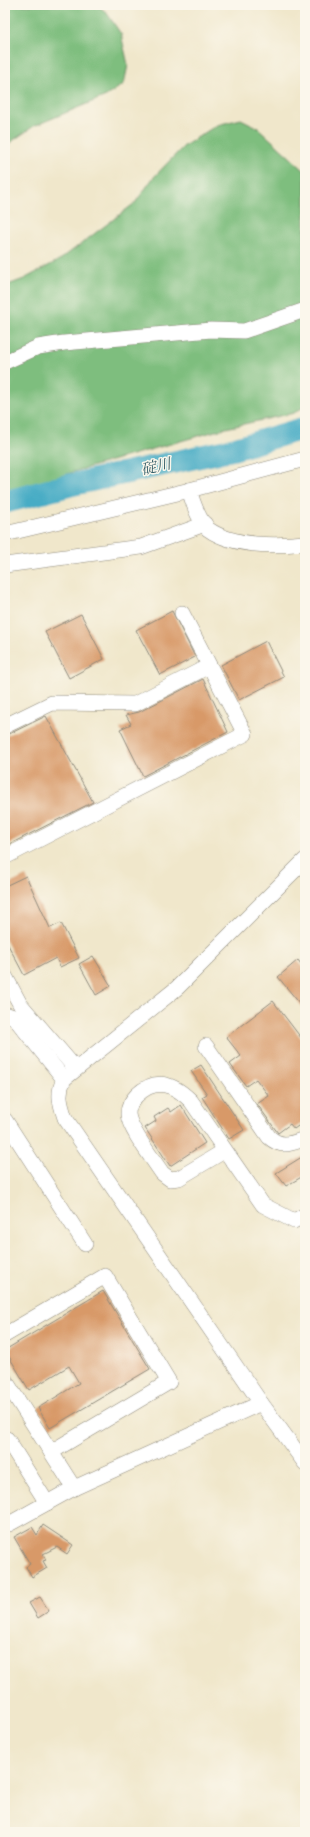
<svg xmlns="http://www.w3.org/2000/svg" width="310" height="1837" font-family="'IM FELL English','Noto Serif JP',serif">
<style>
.forest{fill:#7ebe7e;stroke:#547454}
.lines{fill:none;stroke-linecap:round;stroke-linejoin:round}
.river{stroke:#46acc5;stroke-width:23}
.building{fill:#d89968}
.minor-casing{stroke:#8e897b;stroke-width:16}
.minor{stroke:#fff;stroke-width:15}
.labels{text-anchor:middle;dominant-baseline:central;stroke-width:3;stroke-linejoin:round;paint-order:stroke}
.water-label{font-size:15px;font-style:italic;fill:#365f69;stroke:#fbf7ec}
</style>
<rect width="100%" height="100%" fill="#fbf7ec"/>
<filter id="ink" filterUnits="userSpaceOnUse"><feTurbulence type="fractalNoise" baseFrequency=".025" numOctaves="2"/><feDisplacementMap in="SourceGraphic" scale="8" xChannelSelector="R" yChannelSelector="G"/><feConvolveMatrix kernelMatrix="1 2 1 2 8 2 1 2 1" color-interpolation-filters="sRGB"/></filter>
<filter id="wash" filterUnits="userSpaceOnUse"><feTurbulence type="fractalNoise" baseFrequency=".012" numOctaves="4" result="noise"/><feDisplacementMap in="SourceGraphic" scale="16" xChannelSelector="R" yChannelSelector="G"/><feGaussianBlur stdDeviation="0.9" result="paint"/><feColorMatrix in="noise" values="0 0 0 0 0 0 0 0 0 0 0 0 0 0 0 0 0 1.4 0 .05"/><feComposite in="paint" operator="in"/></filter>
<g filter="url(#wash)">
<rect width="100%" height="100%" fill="#f0e7cb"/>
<g class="forest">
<path d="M5,5H97L106,12L121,34L128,65L124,84L106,96L34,126L5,146Z"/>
<path d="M241,119L257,127L305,171V406L294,413L226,428L73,472L5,496V286L24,279L61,259L135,203L153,178L184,146L217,125Z"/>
</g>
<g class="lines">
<path class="river" d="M5,502L70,485L234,449L305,428"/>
</g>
<g id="blocks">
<g class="building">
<path d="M172,611L195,657L160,675L136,630Z"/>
<path d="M81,614L104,659L69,678L45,632Z"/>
<path d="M266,641L284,677L239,700L221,665Z"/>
<path d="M203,679L228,732L143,776L120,729L131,724L126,715L139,712Z"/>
<path d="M46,716L93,802L8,845L5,840V736Z"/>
<path d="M26,876L50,928L61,923L79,958L60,967L56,958L24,975L5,939V886Z"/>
<path d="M93,956L111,986L96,995L79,964Z"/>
<path d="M298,960L305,969V1010L278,977Z"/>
<path d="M273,1001L305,1043V1121L294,1129L290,1124L278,1133L257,1104L269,1096L256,1079L246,1086L230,1064L241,1056L226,1037Z"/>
<path d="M201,1065L244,1130L229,1139L202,1097L207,1094L191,1071Z"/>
<path d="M181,1105L205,1143L170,1166L145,1128L156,1121L154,1117L168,1108L171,1112Z"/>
<path d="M305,1155V1175L286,1186L276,1173Z"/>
<path d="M103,1291L150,1369L50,1428L38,1408L79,1383L69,1366L29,1390L5,1350Z"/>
<path d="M43,1525L73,1545L67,1554L57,1547L43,1554L46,1560L43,1561L47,1568L32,1577L26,1567L30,1564L14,1537L32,1527L37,1535Z"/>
<path d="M40,1597L49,1611L38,1618L29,1603Z"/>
</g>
</g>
</g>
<g filter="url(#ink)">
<use href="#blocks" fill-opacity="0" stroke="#8e897b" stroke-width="1"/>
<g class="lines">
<g class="minor-casing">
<g id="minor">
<path d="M5,362L38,347L64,343L211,330L244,331L305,310"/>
<path d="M189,490C193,502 198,520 208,529C233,547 277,546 305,543"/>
<path d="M5,534L186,491L305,459"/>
<path d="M5,565L141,547L205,524"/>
<path d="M5,726L52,703L135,704L209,666"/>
<path d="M5,857L245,734L182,613"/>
<path d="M305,860L177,988L64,1079C57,1093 60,1103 65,1118L261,1403L305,1463"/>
<path d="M5,976L20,1004L76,1069"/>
<path d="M5,1014L14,1017L64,1079"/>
<path d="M206,1046L269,1137C281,1148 290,1144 304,1139"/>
<path d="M5,1120L85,1244"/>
<path d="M224,1151L179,1178L170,1179L162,1173C153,1159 129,1129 128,1114C128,1106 132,1100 137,1095C156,1077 174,1084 191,1101L263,1205L294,1221L305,1215"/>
<path d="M5,1335L105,1276L169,1382L51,1452"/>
<path d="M5,1380L74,1488"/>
<path d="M5,1440L7,1439L47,1503"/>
<path d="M9,1524L74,1488L261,1403"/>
</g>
</g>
<use href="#minor" class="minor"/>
</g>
</g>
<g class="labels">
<g class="water-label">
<text transform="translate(156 467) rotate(-13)">碇川</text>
</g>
</g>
<rect width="310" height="1837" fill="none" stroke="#fbf7ec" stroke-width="20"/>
</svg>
